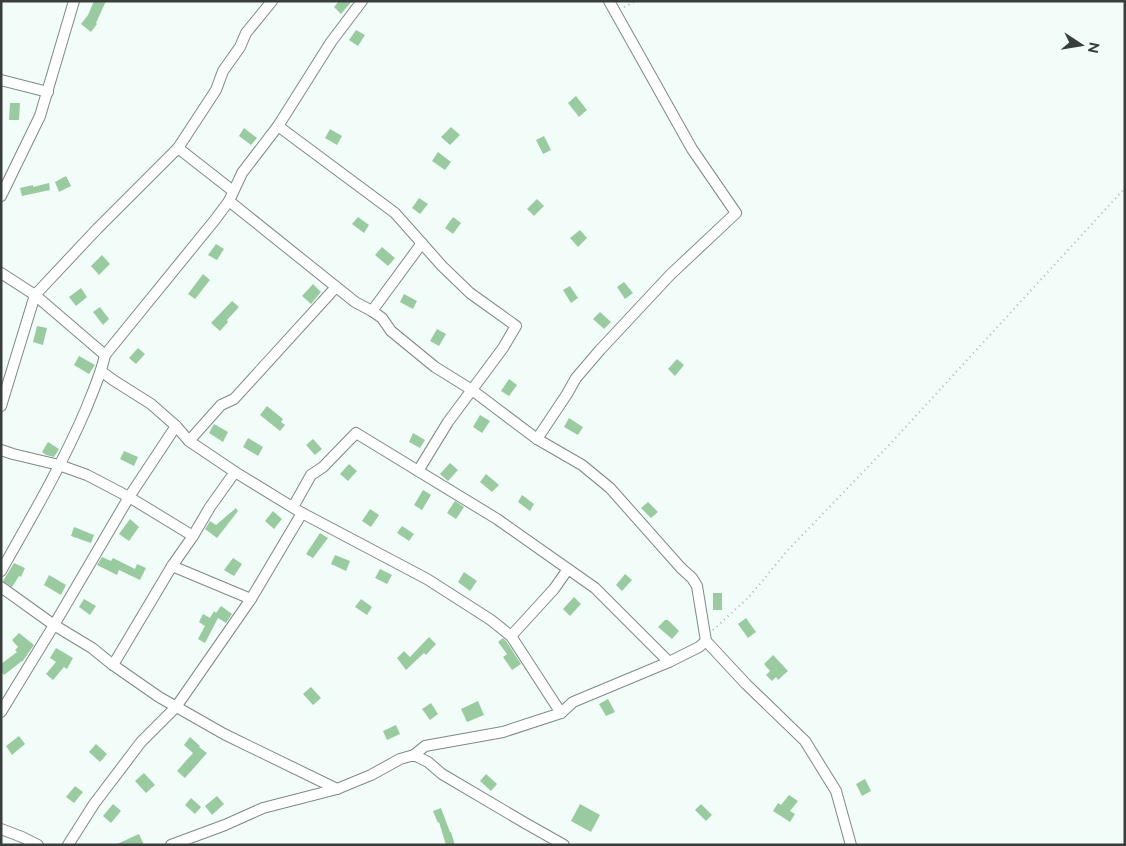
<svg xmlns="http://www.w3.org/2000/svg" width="1126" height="846" font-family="Raleway,sans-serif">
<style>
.building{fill:#9acba0}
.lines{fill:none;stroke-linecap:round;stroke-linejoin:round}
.minor-casing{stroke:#7f8986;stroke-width:12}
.path{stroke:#adb5b2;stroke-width:2;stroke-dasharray:1 4;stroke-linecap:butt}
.minor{stroke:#fff;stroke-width:10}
</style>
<rect width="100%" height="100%" fill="#f2fcf9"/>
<g class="building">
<path d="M94,1H106L96,23L97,24L91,32L81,24L88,15Z"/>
<path d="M339,1H352L341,14L334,7Z"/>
<path d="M356,30L365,35L358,46L349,40Z"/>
<path d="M576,96L587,110L579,117L568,103Z"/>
<path d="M10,103H20L19,120H9Z"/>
<path d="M451,127L460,135L450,145L441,137Z"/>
<path d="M244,128L257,138L251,145L239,136Z"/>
<path d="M330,129L342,136L337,145L325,138Z"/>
<path d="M544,136L551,150L543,154L536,140Z"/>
<path d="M438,152L451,162L445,170L432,161Z"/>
<path d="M66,176L71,186L59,192L55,182Z"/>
<path d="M49,183L50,190L22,196L20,188L33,185V187Z"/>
<path d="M419,198L428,204L420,214L412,208Z"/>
<path d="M537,199L544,206L534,216L527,209Z"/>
<path d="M358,217L369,225L364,233L352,224Z"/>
<path d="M453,217L461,223L453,234L445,228Z"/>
<path d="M580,230L587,238L578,247L570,238Z"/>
<path d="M216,244L224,249L217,260L208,255Z"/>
<path d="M382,247L395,258L388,266L375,255Z"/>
<path d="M102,255L110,264L99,275L91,266Z"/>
<path d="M203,274L210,280L195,299L188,294Z"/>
<path d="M624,282L633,293L625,299L617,287Z"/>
<path d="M313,284L321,292L311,304L302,296Z"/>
<path d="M570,286L578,298L571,303L563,290Z"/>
<path d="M81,288L87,297L76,306L69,297Z"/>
<path d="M404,294L417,301L413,309L400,302Z"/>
<path d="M232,301L239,307L227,320L228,322L220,331L211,323Z"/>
<path d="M100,307L109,319L103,325L93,312Z"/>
<path d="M600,312L611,322L604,329L593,319Z"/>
<path d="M37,326L47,328L43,345L33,342Z"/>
<path d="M437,329L446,334L439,346L430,341Z"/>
<path d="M138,348L145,354L136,364L129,358Z"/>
<path d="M79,356L95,365L89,374L74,365Z"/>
<path d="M677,359L684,365L675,376L668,369Z"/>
<path d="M509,379L517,385L509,396L501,391Z"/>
<path d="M267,406L283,419L281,422L285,425L280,431L260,415Z"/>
<path d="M480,415L490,421L482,433L473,427Z"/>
<path d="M569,418L583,427L578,435L564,427Z"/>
<path d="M214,424L228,432L223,442L209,433Z"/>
<path d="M413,433L425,440L420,448L409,442Z"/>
<path d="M248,438L263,447L258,456L243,447Z"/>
<path d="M313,439L322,449L315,455L306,445Z"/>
<path d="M48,442L59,449L54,457L46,455L42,452Z"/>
<path d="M124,451L138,457L134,466L120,459Z"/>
<path d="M450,463L458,470L448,481L440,474Z"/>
<path d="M349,464L357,471L348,481L340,474Z"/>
<path d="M486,474L499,485L492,492L480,482Z"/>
<path d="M423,490L431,495L422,510L414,505Z"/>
<path d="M522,495L534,504L530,511L518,502Z"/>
<path d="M455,501L464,507L456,519L447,513Z"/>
<path d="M648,502L658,512L651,518L641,508Z"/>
<path d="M236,508L238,511L217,538L205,529L210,521L216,525Z"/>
<path d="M370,509L379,515L371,527L362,521Z"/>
<path d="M273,511L282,519L274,529L265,521Z"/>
<path d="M130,519L139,527L129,541L119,534Z"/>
<path d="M402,526L414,534L409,541L397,533Z"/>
<path d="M74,527L94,535L91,543L71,536Z"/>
<path d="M320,533L328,538L313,558L306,554Z"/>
<path d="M335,555L350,561L346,571L331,564Z"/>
<path d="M102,557L111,561L113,558L135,569L137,564L146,568L140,580L119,570L117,575L97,565Z"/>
<path d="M233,558L242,564L234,576L224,570Z"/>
<path d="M14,563L25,568L21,577L19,576L12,587L3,581Z"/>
<path d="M380,569L392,575L387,584L375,578Z"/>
<path d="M464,572L477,581L470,591L458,582Z"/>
<path d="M625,574L632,580L622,591L616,585Z"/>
<path d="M49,575L66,585L61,595L44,585Z"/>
<rect x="713" y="593" width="9" height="17"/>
<path d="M574,597L581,604L570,616L563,609Z"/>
<path d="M84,599L96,606L90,615L79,607Z"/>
<path d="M361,599L372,607L367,615L355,607Z"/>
<path d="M221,606L232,614L226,623L218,618L205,643L198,639L205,626L199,622L203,614L210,618L214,611L216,613Z"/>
<path d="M746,618L756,632L748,638L738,624Z"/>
<path d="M665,620H668L679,631L672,639L658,627Z"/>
<path d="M19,633L34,645L22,662V661L4,675L1,671V664L17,652L15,650L18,647L12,640Z"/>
<path d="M429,637L436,644L426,655L424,653L406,670L397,658L404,651L410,657Z"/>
<path d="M503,638L506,641L521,664L512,670L503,657L507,654L498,642Z"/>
<path d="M56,648L73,658L67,669L64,667L53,680L46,674L56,662L50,658Z"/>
<path d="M773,655L788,671L778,680L776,677L772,681L766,675L770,671L764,664Z"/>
<path d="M311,687L321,698L313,705L303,694Z"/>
<path d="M608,699L615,712L606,716L599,704Z"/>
<path d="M478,701L484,715L467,722L461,709Z"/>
<path d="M431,703L438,714L430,720L422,709Z"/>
<path d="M396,725L400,734L387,740L383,731Z"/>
<path d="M19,736L25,744L12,755L6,746Z"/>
<path d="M190,737L200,746L199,747L207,753L185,778L177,771L193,753L184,745Z"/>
<path d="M96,744L107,754L100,762L89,752Z"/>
<path d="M144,773L155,785L146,793L135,781Z"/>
<path d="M486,774L497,784L491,791L480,781Z"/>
<path d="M865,779L871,791L862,796L856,784Z"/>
<path d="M75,786L83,792L74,803L66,797Z"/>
<path d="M789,795L798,801L790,811L795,814L790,822L773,811L778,803L781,805Z"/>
<path d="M217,796L224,804L212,815L205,806Z"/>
<path d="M191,798L201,807L195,814L185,805Z"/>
<path d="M113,804L121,811L111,823L103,816Z"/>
<path d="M580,804L600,815L591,832L571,821Z"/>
<path d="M701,804L712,815L706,821L695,810Z"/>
<path d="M441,808L450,832H451L455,845H446L439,822L438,823L433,811Z"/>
<path d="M139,834L144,845H115Z"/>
</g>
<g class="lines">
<g class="minor-casing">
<g id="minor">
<path d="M1,80L48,92"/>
<path d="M278,126L395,213L442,266L470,293L516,326L503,348L448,422L418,471"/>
<path d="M178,148L233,191"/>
<path d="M1,196L40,116L74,1"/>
<path d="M229,201L355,302L372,311L382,318L391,331L435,367L472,390L537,439L582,465L610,488L681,568L692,578L697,586L706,641L746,684L805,741L836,791L851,845"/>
<path d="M1,273L35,295L105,355"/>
<path d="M372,311L422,243"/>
<path d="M101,371L113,380L151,404L176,426L189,441L235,472L302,513L427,579L491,620L511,636L561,713"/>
<path d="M1,406L35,295L97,229L178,148L216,90L223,71L240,47L246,33L272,1"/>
<path d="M537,439L567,394L576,378L600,350L670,275L736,213L692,149L609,1"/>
<path d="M189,441L221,405L234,399L336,287"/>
<path d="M1,450L13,454L59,465L87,475L129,497L193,536"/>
<path d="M293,507L311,475L323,467L356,433L497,519L595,588L669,662"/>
<path d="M172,566L251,599"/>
<path d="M1,571C31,518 62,465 86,409C93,391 101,374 105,355L214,221L229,201L242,173L278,126L331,42L362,1"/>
<path d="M1,587L54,625L92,648L113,665L159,697L224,734L337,789"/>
<path d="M511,636L554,589L568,569"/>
<path d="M113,665L172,566L193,536L210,507L235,472"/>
<path d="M1,712L54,625L129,497L176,426"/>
<path d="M414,755L425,746L503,732L561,713L573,702L669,662L699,647L706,641"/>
<path d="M1,829L22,837L38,845"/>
<path d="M68,845L94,804L141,742L176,707L251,599L302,513"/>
<path d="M171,845L225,825L263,808L337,789L371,775L400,759L414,755L428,762L442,774L525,823L564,845"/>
</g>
</g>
<g class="path">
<path d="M624,7L636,1"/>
<path d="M713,630L749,597L787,551L890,444L1125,188"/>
</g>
<use href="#minor" class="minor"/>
</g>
<rect width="1126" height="846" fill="none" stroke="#393d3c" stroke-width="5"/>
<g transform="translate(1081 45) rotate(102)" stroke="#f2fcf9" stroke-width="4" paint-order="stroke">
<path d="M0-4L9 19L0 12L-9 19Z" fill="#393d3c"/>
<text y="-8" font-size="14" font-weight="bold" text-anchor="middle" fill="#393d3c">N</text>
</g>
</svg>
